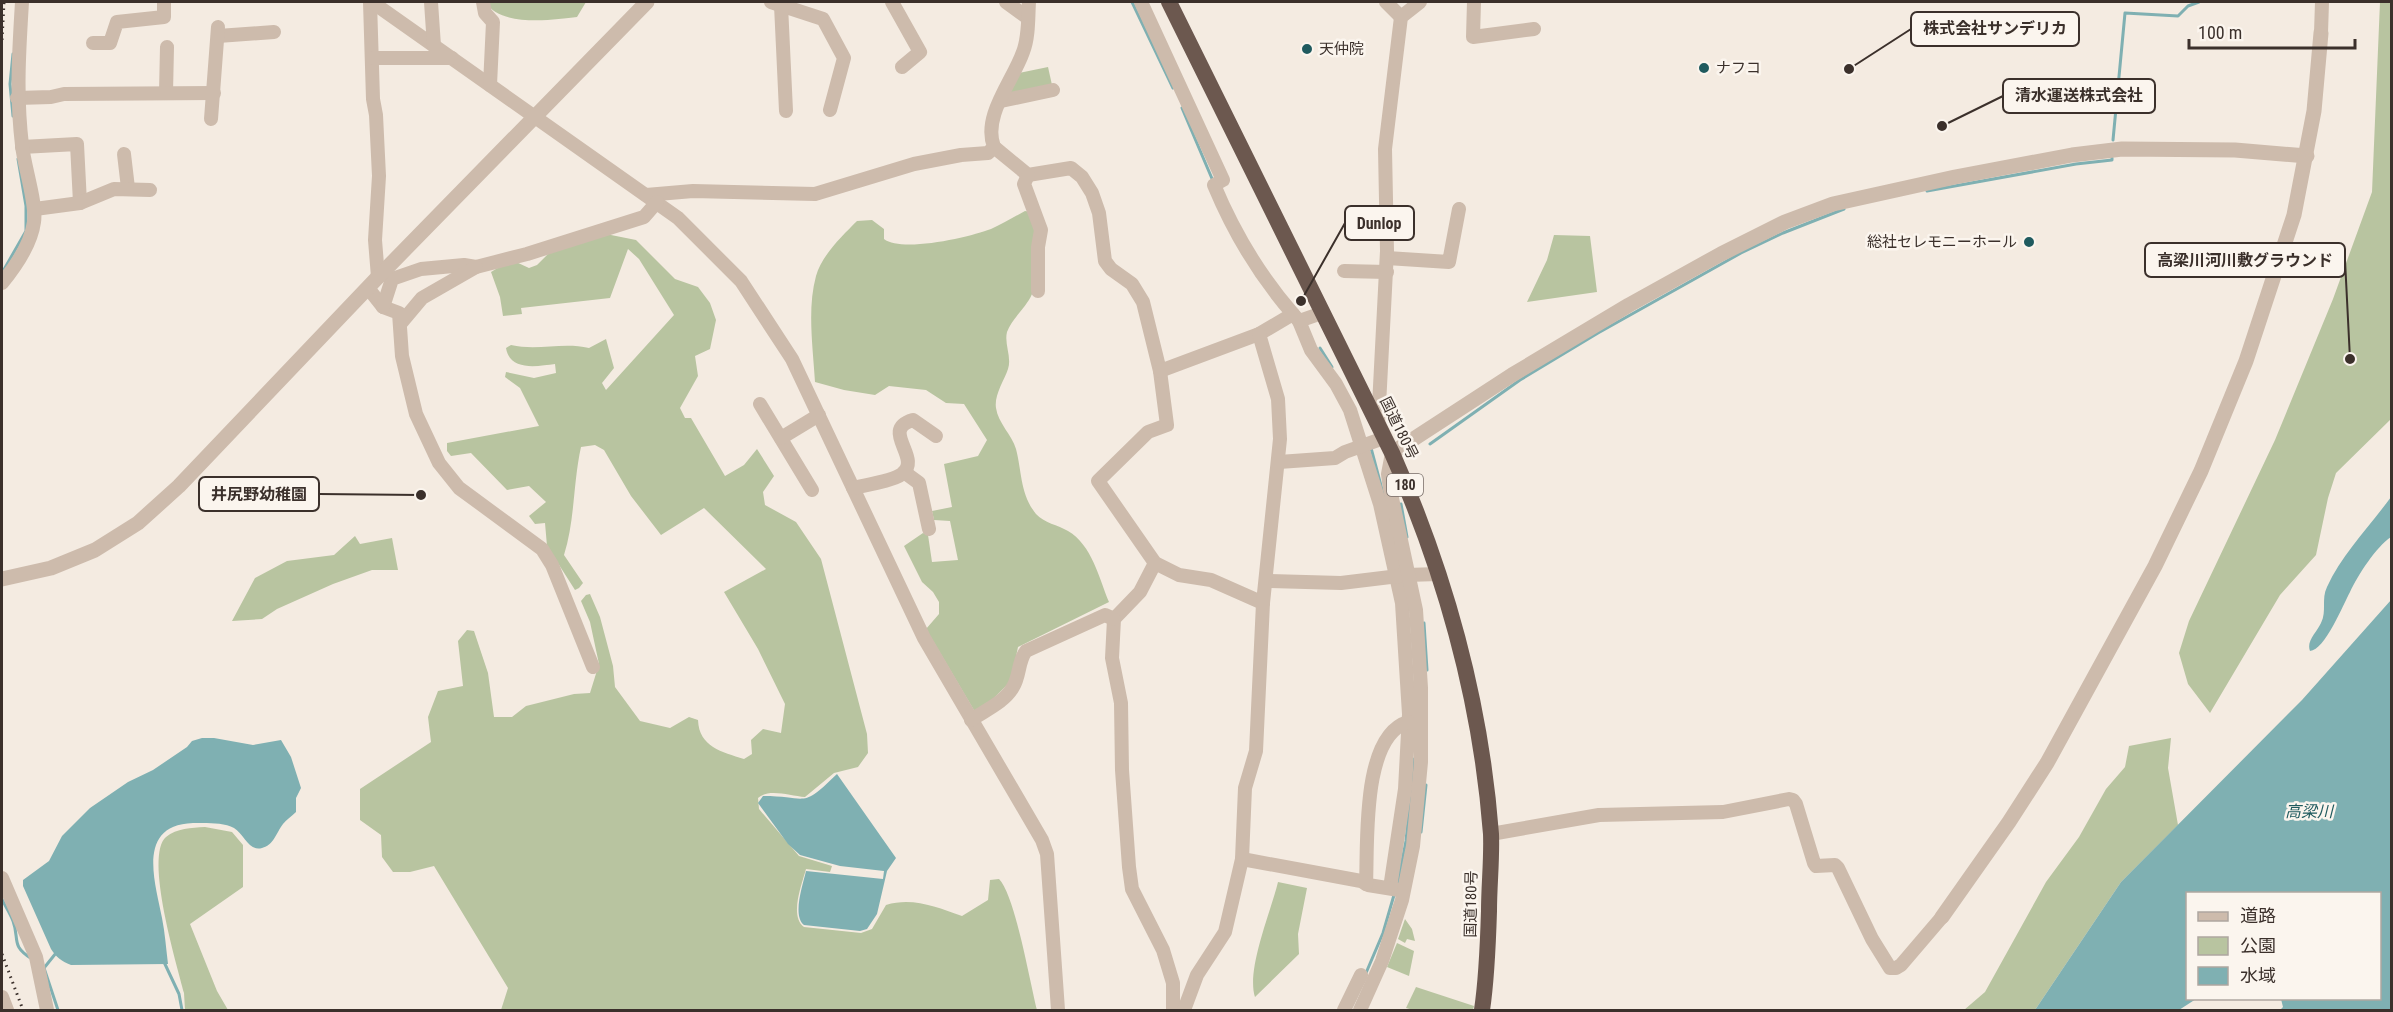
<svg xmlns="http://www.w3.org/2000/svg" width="2393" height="1012" font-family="'Roboto Condensed','Noto Sans JP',sans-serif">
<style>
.green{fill:#b8c4a0}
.water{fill:#7fb0b2}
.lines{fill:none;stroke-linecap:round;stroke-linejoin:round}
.stream{stroke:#7fb0b2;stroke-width:3}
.minor{stroke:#cdbbac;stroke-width:14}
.tertiary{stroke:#cdbbac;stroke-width:15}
.trunk{stroke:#6c584f;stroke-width:16}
.rail{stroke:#3b302b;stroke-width:3;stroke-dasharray:1.5 4.5;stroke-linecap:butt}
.poi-dot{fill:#1f5a5e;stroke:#fbf5ee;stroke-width:2}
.labels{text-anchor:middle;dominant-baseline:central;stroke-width:5;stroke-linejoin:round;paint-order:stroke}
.shield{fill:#fbf5ee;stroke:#756b66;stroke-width:1.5}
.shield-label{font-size:14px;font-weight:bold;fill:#3b302b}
.poi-label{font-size:15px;fill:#3b302b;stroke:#fbf5ee;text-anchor:start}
.street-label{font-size:15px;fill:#3b302b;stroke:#fbf5ee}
.water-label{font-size:16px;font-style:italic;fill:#1f5a5e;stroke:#fbf5ee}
.leader{fill:none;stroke:#3b302b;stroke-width:2}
.callout-dot{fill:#3b302b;stroke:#fbf5ee;stroke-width:2}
.callout{fill:#fbf5ee;stroke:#3b302b;stroke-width:2}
.callout-label{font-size:16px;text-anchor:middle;font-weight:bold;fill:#3b302b}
</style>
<rect width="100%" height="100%" fill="#f4ebe1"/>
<g class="green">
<path d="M486,2H586L577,17C553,20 499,27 486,2Z"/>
<path d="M2380,2H2392L2391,419L2336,473L2328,498L2316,555L2280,595L2210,713L2188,684L2179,653L2189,621L2275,440L2333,299L2372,192Z"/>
<path d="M1048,67L1052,85L1006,95L1019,73Z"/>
<path d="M1025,211L1032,212L1036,226L1032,294C1026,308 1012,318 1007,332C1004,344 1012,357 1008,369C1004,381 994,395 996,408C998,423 1012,435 1016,449C1022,472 1020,494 1036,514C1044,523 1058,525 1068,531C1092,545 1099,578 1109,602L1018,647L1011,681L985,707L975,712L926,629L939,614V602L933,592L922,582L904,546L923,533L928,535L932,562L958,560L950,521L934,520L932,511L952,507L944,464L978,456L987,440L964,404L946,403L926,390L889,386L875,395L844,390L815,382C813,348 807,309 816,276C822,255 842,236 857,221L872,220L884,229V239C902,253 970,237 991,229C1002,224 1014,217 1025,211Z"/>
<path d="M606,234L636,240L675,279L698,287L710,303L716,320L710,349L695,356L698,376L680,408L685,418H691L725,476L744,465L757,449L774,476L763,492L765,505L796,522L821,559L867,734L868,753L858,767L834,773L805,797C790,796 769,788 758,798L759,809L799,856L832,866L830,872L806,869C802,884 789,916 804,927L861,933L872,929L886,905C913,897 936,907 962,916L988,900L990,880L999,879C1015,895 1030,983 1037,1010H501L508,988L434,866L410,872H393L382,857L381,835L360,820V789L431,742L428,717L438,691L463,686L458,641L467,630L474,631L488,673L494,717H512L526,706L574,694L590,693L599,664L590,622L581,601L586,595L590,594L600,617L613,666L615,687L640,721L670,728L689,717L698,720C699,747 722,752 744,759L752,754L751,740L763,729L781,733L785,704L758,649L724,592L766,569L704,508L661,535L631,496L604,450L595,445L581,447C573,483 575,520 564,555L583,583L579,588L575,590L547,546L545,523L535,524L529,516L546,502L529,486L507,490L471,453L451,456L447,451V443L539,426L520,388L505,377L506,372L534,378L556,373L555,364C538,366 510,372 506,348L511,345C537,351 563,342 589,348L606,339L614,368L602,383L606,390L674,315L639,259L628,249L610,298L521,308L522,314L503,316L500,297L491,272L501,266L516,262L529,268L537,265L549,253Z"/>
<path d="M1554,235L1590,236L1597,292L1527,302L1547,260Z"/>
<path d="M355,536L360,544L392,538L398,570H372L333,584L277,609L262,619L232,621L255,578L287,561L334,555Z"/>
<path d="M2171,738L2168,768L2178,825L2121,882L2035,1010H1964L1985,992L2046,882L2079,837L2106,789L2125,767L2129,746Z"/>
<path d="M205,827L232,832L243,845V887L190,924L217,991L228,1010H185L184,993C177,965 144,856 166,837C177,828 191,828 205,827Z"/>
<path d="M1278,882L1307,888L1298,934L1299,954L1255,997C1246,970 1271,911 1278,882Z"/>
<path d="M1405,919L1412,929L1415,941L1407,939L1405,943L1398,939Z"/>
<path d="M1397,943L1414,951L1409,976L1387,967Z"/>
<path d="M1416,987L1474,1006L1473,1010H1413L1406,1008Z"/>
</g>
<g class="water">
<path d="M2391,497V537C2376,547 2358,575 2350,592C2343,605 2325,650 2310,651C2306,641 2317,632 2321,623C2327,611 2321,599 2327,587C2342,554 2370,526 2391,497Z"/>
<path d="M2391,600V1010H2280L2283,1007L2281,999L2380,998V894H2188V998L2196,999L2179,1010H2035L2121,882L2302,700Z"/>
<path d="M202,738H214L253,745L281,740L291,757L301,788L296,798V812C292,816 286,820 283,824C276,833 274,845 262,848C249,852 244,834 234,828C223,822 205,823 193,823C136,825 155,882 162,918C165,933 166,948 168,964L71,965C61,961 56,957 51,949L23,886V880L49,861L62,836L90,808L128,782L153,770L187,747L192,741Z"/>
<path d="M837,774L896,858L887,871L877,914L867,929L860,931L804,925C792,915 803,885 806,871L883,879L884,871L840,866L800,855L788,844L758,803L763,796C809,796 800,810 837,774Z"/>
</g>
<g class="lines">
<g class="stream">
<path d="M1132,2L1173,88"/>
<path d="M13,54L10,84L13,116"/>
<path d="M1182,108L1213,181"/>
<path d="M2113,140L2125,13L2178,16L2188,6L2199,2"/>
<path d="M1927,191L2076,164L2112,160V158"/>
<path d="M2,273L26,231V206L18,159"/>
<path d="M1320,348L1332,367"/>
<path d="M1430,444L1520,380L1598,333L1741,253L1783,233L1844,209"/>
<path d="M1371,448L1384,497"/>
<path d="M1401,504L1407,537"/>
<path d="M1424,623L1427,670"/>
<path d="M1412,782L1413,759"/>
<path d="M1421,832L1426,785"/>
<path d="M1397,886L1406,841L1411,791"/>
<path d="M2,899C5,906 10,913 13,921C20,940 10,945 32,959"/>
<path d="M164,962L179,994L182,1010"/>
<path d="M44,968L58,1010"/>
<path d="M44,968L56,953"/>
<path d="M1366,973L1383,933L1394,895"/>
</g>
<g class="minor">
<path d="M370,2L373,99L376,115L379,176L375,240L378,277"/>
<path d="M372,2L678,218L741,281L792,359L924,638L1042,840L1047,854L1058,1010"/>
<path d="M431,2L434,46"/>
<path d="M483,2L485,13L493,22L490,85"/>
<path d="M771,2L823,19L844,58L830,110"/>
<path d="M892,2L920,52L902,67"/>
<path d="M1006,2L1028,18"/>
<path d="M1141,2L1223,180L1214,185C1234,233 1259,275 1293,314"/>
<path d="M1386,2L1401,17"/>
<path d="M1474,2L1473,37L1534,29"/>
<path d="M781,5L786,111"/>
<path d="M2321,33L2322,2"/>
<path d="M218,36L274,32"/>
<path d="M93,43H110L117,22L164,17V2"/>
<path d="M373,58H452"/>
<path d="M166,93L167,47"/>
<path d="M17,98L51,97L64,94L214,93"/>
<path d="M1001,101L1053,90"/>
<path d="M211,119L218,27"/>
<path d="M22,147L77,144L80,203"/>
<path d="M994,147L1028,175L1071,168L1082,177L1092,193L1099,213L1105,261L1111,269L1132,284L1143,302L1160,371L1167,425L1148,432L1098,481L1155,563L1179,575L1211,580L1263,603"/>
<path d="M124,154L128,188"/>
<path d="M1028,175L1024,184L1041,230L1038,247V291"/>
<path d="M646,195L693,191L815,194L914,164L961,155L988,153L994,147C982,116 1013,81 1023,52C1029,37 1028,17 1029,2"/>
<path d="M35,209L80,203L114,189L150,190"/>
<path d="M1387,258L1449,262L1459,209"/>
<path d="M1344,271L1387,272"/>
<path d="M2,283C16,266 31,244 34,222C37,204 24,166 22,145C16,95 19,51 22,2"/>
<path d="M368,288L383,307L399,313L402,356L416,414L439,463L459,488L542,549L552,565L593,667"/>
<path d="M383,307L392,279L421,269L464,265L476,267L527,254L644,217L657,202"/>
<path d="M1299,321L1311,350L1336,384L1350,410L1380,504L1402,603L1409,714L1405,789L1390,888"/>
<path d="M401,323L422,298L476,267"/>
<path d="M1160,371L1259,334L1293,314L1299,321L1322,313"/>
<path d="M760,404L812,490"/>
<path d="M1378,425L1387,251L1385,149L1401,17L1420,2"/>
<path d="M781,438L819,415"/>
<path d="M1279,462L1335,458L1345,452L1384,438"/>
<path d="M904,472L919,483L929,529"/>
<path d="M853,488C865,485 893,481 902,474C923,458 879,430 913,420L936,436"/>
<path d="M1155,563L1140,592L1114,619L1112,658L1121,703L1122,770L1129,867L1132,889L1163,950L1173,983V1010"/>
<path d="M1266,581L1341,583L1407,575L1438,574"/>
<path d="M971,720C984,711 1005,702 1013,687C1020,676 1018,661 1026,651L1105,615L1114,619"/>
<path d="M1491,834L1599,815L1723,812L1789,799L1793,800L1796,804L1814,863L1816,866L1835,865L1838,868L1872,939L1890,968H1896L1901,965L1942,917"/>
<path d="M1242,859L1361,881L1368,885L1399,890"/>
<path d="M2,878L36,957L47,1010"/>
<path d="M1366,884C1368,845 1361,736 1408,722"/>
<path d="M2,997L7,1010"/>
<path d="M1184,1010L1197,975L1225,932L1242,859L1245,788L1256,751L1263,603L1280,439L1278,399L1259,334"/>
<path d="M1344,1010L1361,975"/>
<path d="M1360,1010L1382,961L1402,900L1413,846L1421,762V688L1416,610L1390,489L1388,474L1392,453"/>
</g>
<g class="tertiary">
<path d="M1392,453L1512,375L1629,305L1721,254L1785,222L1833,204L1955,177L2072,155L2122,149L2235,150L2307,156"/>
<path d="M2,579L51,568L95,550L138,523L179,486L378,277L647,2"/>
<path d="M1942,917L2009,822L2047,763L2155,566L2201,471L2246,361L2294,215L2314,111L2321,33"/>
</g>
<path class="trunk" d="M1169,2L1392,453C1445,573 1481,702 1491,834C1492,859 1489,885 1489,911C1488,944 1487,977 1482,1010"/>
<g class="rail">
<path d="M2,40L4,2"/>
<path d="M2,954L23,1010"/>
</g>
</g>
<g class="poi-dot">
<circle cx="1307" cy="49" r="6"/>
<circle cx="1704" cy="68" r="6"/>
<circle cx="2029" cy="242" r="6"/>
</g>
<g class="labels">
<rect class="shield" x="1387" y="474" width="36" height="22" rx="4.5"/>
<g class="shield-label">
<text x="1405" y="485">180</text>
</g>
<g class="poi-label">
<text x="1319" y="49">天仲院</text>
<text x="1716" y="68">ナフコ</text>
<text x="2017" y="242" text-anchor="end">総社セレモニーホール</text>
</g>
<g class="street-label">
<text transform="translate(1399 428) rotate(64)">国道180号</text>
<text transform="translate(1471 904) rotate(-89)">国道180号</text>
</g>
<g class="water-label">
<text x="2309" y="811">高梁川</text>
</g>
</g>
<path class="leader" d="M1849 69L1911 29M1942 126L2003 96M1301 301L1345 223M2350 359L2345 260M421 495L319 494"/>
<g class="callout-dot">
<circle cx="1849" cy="69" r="6"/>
<circle cx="1942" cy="126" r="6"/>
<circle cx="1301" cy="301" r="6"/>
<circle cx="2350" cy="359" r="6"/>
<circle cx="421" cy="495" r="6"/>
</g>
<g class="callout">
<rect x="1911" y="12" width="168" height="34" rx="6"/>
<rect x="2003" y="79" width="152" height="34" rx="6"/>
<rect x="1345" y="206" width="69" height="34" rx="6"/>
<rect x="2145" y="243" width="200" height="34" rx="6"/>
<rect x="199" y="477" width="120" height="34" rx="6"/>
</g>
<g class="callout-label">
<text x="1995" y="34">株式会社サンデリカ</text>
<text x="2079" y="101">清水運送株式会社</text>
<text x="1379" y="229">Dunlop</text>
<text x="2245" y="266">高梁川河川敷グラウンド</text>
<text x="259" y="500">井尻野幼稚園</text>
</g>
<rect width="2393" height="1012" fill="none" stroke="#3b302b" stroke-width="6"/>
<rect x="2186" y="892" width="195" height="108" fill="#fbf5ee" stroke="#aea6a0" stroke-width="1.5"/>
<rect x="2198" y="912" width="30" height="9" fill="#cdbbac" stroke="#aea6a0" stroke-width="1.5"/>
<text x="2240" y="922" font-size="18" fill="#3b302b">道路</text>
<rect x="2198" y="937" width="30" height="18" fill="#b8c4a0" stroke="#aea6a0" stroke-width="1.5"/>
<text x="2240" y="952" font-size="18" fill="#3b302b">公園</text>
<rect x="2198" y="967" width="30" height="18" fill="#7fb0b2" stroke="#aea6a0" stroke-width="1.5"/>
<text x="2240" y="982" font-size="18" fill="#3b302b">水域</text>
<path d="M2189 39v9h166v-9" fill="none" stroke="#3b302b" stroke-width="3"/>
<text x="2198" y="39" font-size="18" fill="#3b302b" stroke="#fbf5ee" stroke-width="4.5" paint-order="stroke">100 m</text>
</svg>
